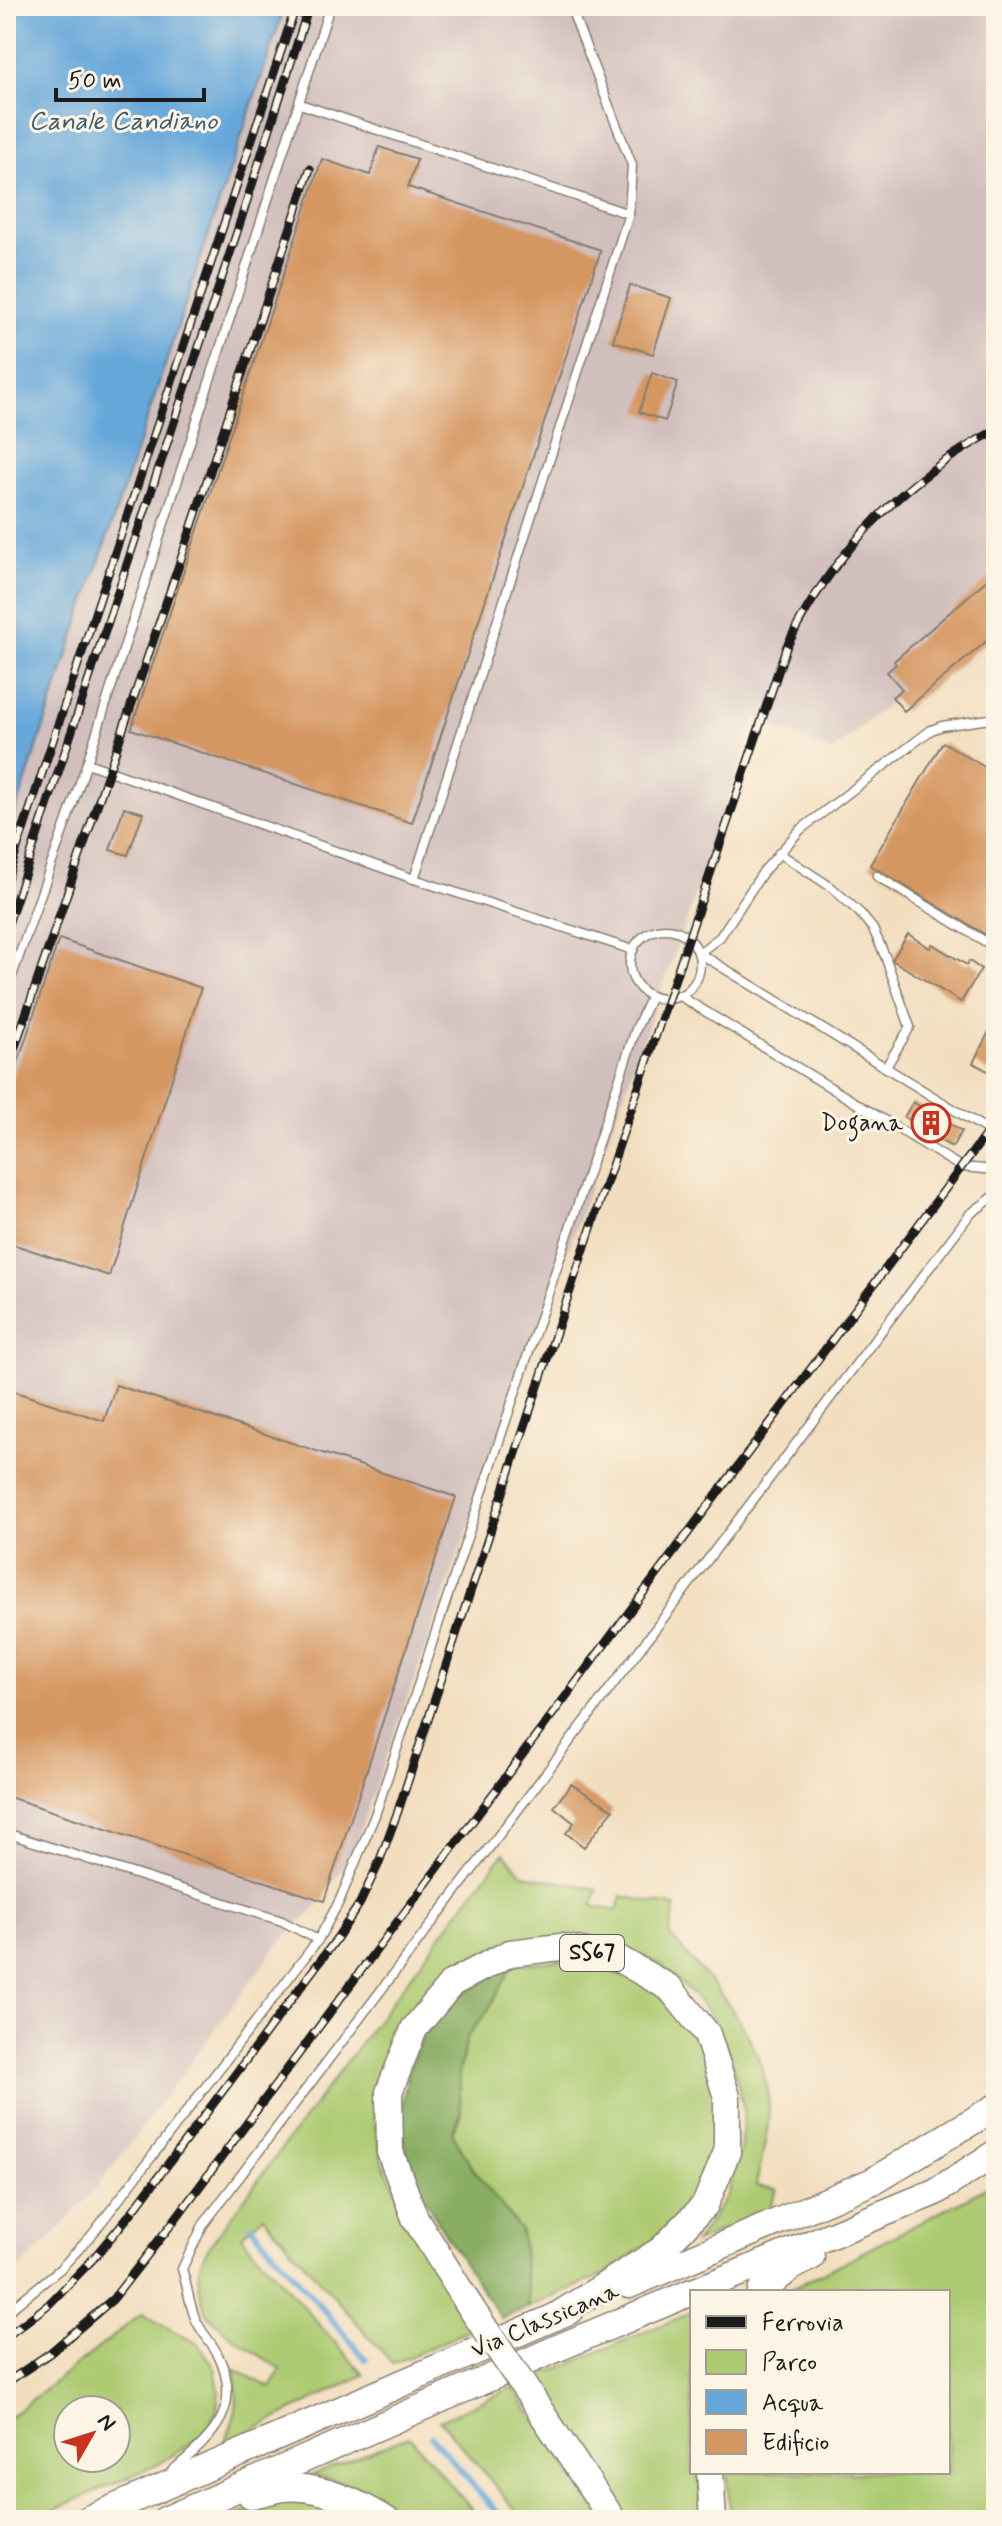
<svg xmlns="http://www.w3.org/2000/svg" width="1002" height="2526" font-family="Mynerve,sans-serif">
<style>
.industrial{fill:#d1bfbd}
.green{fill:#acca71;stroke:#647346;stroke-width:2;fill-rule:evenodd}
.forest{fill:#89ae63;stroke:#526540;stroke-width:2}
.water{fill:#66a7da;stroke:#41627b;stroke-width:2}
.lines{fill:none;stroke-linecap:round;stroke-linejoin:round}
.stream{stroke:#66a7da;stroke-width:6}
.building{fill:#d59762}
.service-casing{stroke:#877d6e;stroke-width:11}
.trunk-casing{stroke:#877d6e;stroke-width:29}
.service{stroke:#fff;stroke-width:8}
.trunk{stroke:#fff;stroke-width:26}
.rail-casing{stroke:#1c1c1c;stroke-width:9}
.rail{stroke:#fcf5e5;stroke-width:6;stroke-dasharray:18;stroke-linecap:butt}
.trunk-bridge-casing{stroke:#877d6e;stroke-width:29;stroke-linecap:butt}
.trunk-bridge{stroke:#fff;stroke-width:26}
.labels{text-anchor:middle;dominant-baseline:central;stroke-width:6;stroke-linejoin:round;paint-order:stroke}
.shield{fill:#fcf5e5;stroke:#5f5d58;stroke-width:2}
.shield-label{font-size:22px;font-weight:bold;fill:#1c1c1c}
.poi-label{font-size:24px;fill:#1c1c1c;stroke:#fcf5e5;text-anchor:end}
.street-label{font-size:24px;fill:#1c1c1c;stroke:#fcf5e5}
.water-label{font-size:26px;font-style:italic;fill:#3d5b71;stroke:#fcf5e5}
</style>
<rect width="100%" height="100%" fill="#fcf5e5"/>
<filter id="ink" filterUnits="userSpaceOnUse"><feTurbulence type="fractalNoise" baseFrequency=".0125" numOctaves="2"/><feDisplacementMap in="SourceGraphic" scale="16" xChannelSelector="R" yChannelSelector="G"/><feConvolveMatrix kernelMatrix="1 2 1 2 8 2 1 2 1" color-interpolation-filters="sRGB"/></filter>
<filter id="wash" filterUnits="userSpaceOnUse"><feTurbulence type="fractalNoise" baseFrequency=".006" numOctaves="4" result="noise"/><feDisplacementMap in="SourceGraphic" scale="32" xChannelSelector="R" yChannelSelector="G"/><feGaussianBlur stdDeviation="1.8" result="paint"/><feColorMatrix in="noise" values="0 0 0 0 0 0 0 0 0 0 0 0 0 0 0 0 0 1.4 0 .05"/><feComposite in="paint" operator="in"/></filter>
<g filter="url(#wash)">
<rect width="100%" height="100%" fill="#f2debf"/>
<path class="industrial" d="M285,6H996V633L924,696L894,699L832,752L755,718L687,918L351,1855L316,1907L280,1942L98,2186L43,2246L6,2279V840Z"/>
<g class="green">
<path d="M504,1853L524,1875L598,1889L592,1906L617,1911L622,1896L676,1907L669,1935C715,1987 764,2034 769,2107C770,2128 760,2164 756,2186L777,2189L768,2212L695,2243L726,2198L740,2151L744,2111L731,2055L712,2018L694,1995L663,1966L633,1952L596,1942L496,1946L460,1964L426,1990L400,2025L379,2075L374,2121L383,2165L472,2329L393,2364L263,2216L241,2236L364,2375L223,2445C238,2415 239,2401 234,2369L271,2388L280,2369C260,2355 225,2335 210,2317C202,2307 197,2282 199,2269C202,2254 215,2238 224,2226L474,1891Z"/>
<path d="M561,1960L613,1968L655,1989L708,2054L720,2094L718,2159L693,2212L605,2274L529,2307L521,2231L471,2167L452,2132L461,2114L459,2073L467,2037L488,2010L512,1966Z"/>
<path d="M996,2183V2520H731L727,2472H948V2292H786Z"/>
<path d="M692,2312V2472H698L703,2520H629L539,2377Z"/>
<path d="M142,2314L200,2345L215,2369L219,2390L217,2411L203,2435L159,2464L30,2520H6V2420ZM116,2410V2458H68V2410Z"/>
<path d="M513,2387L602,2520H524L440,2420Z"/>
<path d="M409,2436L481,2520H412L384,2499L355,2486L312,2475Z"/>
<path d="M291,2498L338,2503L367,2520H222Z"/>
</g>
<path class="forest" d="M512,1966L488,2010L467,2037L459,2073L461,2114L452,2132L471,2167L521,2231L529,2307L501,2318C466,2265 407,2189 402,2125C401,2108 405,2087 409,2070C418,2038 440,2007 469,1989C482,1980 498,1974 512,1966Z"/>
<path class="water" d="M6,6H285L6,840Z"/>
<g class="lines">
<g class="stream">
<path d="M251,2226L366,2359"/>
<path d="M431,2436L503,2520"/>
</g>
</g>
<g id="blocks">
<g class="building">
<path d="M379,147L417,159L408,187L601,250L412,823L131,729L322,159L370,175Z"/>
<path d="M630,285L671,298L653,354L613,341Z"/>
<path d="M652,373L678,382L665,421L639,412Z"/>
<path d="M996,572V633L904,711L892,697L902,689L887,672L896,664L894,661Z"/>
<path d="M943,742L996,774V941L870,865Z"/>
<path d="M124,807L143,813L128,855L110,850Z"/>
<path d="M908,934L930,948L932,944L967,965L969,961L981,969L961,1002L892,960Z"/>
<path d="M59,939L201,988L109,1276L6,1242V1098Z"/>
<path d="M996,1018V1068L993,1074L973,1063Z"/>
<path d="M913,1102L930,1112L932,1108L946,1117L944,1120L962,1131L952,1147L916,1128L917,1125L904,1117Z"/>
<path d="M116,1385L456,1497L324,1901L6,1796V1389L104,1421Z"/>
<path d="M571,1784L613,1810L584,1847L566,1833L574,1823L554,1807Z"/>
</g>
</g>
</g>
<g filter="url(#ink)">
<use href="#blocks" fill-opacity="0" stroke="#877d6e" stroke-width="2"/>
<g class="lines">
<g class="service-casing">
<g id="service">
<path d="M570,6L632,165L629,214"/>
<path d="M300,104L629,214L414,879"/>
<path d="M996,718L942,726L931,730L800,830L763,872L720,937L699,953L989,1131L996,1139"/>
<path d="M87,763L414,879L633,950"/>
<path d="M779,853L831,887L860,913L873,929L885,956L910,1027L886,1067"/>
<path d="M877,876L996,948"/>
<circle cx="665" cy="964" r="35"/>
<path d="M6,993L87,763L330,6"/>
<path d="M680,996L961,1167L996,1170"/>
<path d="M6,1833L282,1921L318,1940"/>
<path d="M6,2313L60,2269L91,2236L318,1940L339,1902L375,1815L636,1029L651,996"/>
<path d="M172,2471C210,2438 245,2411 218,2355C212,2342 200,2331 195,2318C189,2302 187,2285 182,2269L203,2225L970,1214L996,1195"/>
</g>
</g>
<g class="trunk-casing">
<g id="trunk">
<path d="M629,2285L873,2181L996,2107"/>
<path d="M693,2292L935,2192L996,2153"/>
<path d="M761,2292L790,2268L811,2257"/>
<path d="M471,2308L415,2218L390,2152L389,2092L414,2029L452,1983L510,1953L561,1947L617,1958L670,1988L707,2034L727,2097V2152L705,2205L661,2250L555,2317"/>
<path d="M533,2400L613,2520"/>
<path d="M710,2472L713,2520"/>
<path d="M251,2495C261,2493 272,2490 283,2488C317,2484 358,2502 386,2520"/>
<path d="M86,2520L571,2310"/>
<path d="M165,2520L567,2344L692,2292"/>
</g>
</g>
<use href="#service" class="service"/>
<use href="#trunk" class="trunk"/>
<g class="rail-casing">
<g id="rail">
<path d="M6,882L296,6"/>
<path d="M6,930L236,235L309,6"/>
<path d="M6,1073L184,550L310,169"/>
<path d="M6,2337L49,2304L92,2260L132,2212L335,1941L360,1903L378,1865L398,1811L543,1371L786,648C832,553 902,480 996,430"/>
<path d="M6,2383L50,2353L113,2299L170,2226L996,1121"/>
</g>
</g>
<use href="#rail" class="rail"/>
<g class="trunk-bridge-casing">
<path id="trunk-bridge" d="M471,2308L533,2400"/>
</g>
<use href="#trunk-bridge" class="trunk-bridge"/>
</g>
</g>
<defs>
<g id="building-ring" transform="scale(2)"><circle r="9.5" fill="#fcf5e5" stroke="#c8321e" stroke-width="1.5"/><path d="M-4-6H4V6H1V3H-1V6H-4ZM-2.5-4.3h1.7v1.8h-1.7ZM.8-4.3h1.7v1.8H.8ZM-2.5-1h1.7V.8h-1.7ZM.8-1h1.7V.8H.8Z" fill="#c8321e"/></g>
</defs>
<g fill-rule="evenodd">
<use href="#building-ring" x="931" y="1123"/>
</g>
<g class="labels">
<rect class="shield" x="560" y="1935" width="64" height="36" rx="6"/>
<g class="shield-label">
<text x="592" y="1953">SS67</text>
</g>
<g class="poi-label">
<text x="903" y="1123">Dogana</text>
</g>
<g class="street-label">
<text transform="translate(545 2321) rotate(-23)">Via Classicana</text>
</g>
<g class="water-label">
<text x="123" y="122">Canale Candiano</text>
</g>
</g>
<rect width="1002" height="2526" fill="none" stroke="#fcf5e5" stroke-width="32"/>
<rect x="690" y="2290" width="260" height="184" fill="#fcf5e5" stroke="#a29e95" stroke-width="2"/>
<rect x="706" y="2316" width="40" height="12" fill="#1c1c1c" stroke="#a29e95" stroke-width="2"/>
<text x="762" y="2330" font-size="24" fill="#1c1c1c">Ferrovia</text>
<rect x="706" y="2350" width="40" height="24" fill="#acca71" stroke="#a29e95" stroke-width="2"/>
<text x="762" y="2370" font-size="24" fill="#1c1c1c">Parco</text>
<rect x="706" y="2390" width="40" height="24" fill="#66a7da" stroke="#a29e95" stroke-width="2"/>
<text x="762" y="2410" font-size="24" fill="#1c1c1c">Acqua</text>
<rect x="706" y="2430" width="40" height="24" fill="#d59762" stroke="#a29e95" stroke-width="2"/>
<text x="762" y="2450" font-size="24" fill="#1c1c1c">Edificio</text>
<g transform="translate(92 2434) rotate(51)"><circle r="38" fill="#fcf5e5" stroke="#a29e95" stroke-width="2"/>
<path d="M0-6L14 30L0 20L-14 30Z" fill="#c8321e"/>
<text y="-12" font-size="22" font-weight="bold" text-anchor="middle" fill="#1c1c1c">N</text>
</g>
<path d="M56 88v12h148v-12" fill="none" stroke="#1c1c1c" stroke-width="4"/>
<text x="68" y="88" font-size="24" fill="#1c1c1c" stroke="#fcf5e5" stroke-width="6" paint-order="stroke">50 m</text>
</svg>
